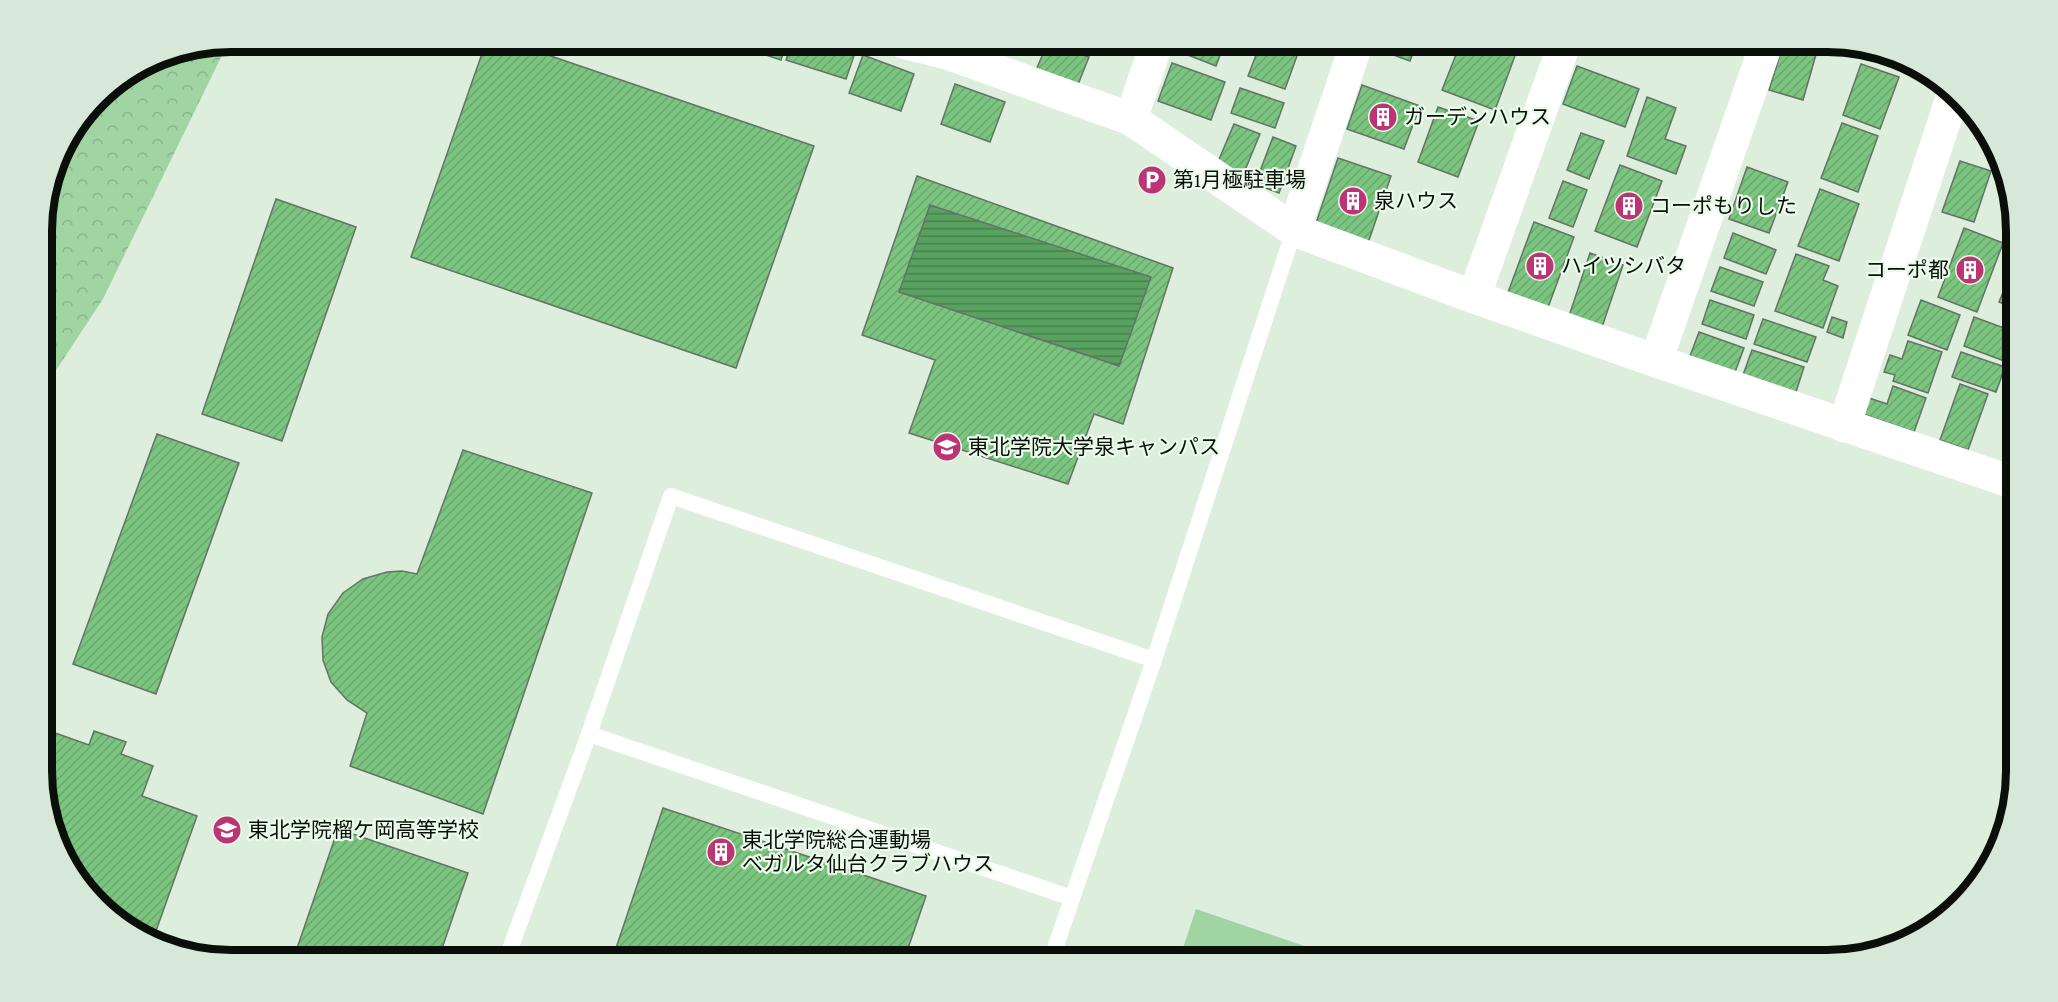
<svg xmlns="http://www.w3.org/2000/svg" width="2058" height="1002" font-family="'Crimson Pro','Noto Sans JP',serif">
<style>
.forest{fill:url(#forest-crowns)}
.pitch{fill:#a0d4a3}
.water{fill:url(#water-rules)}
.building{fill:url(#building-hatch);stroke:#647365;stroke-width:1.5;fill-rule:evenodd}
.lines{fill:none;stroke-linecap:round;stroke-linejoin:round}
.lane{stroke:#fff;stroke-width:16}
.street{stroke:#fff;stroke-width:33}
.labels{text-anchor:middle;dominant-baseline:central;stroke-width:4.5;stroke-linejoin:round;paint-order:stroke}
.poi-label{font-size:21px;fill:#0a0f0a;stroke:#eafbea;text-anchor:start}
.rim{fill:none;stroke:#0a0f0a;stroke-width:8}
</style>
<defs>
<pattern id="forest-crowns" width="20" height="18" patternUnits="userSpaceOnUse" patternTransform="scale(1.5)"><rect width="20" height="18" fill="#a0d4a3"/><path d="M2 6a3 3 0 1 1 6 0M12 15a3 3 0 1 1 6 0" fill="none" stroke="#88b58b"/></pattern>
<pattern id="water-rules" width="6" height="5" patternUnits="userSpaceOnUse" patternTransform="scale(1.5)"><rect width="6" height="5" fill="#58a160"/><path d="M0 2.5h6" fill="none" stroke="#47824d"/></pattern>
<pattern id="building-hatch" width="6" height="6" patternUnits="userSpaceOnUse" patternTransform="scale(1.5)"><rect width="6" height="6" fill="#7bc581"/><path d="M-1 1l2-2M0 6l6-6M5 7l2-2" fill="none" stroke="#69a86e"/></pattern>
</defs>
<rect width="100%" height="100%" fill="#ded"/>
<path class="forest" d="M228,43L103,299L43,390L42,219L62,148L106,89L160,56Z"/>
<path class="pitch" d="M1196,909L1345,960H1179Z"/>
<path class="water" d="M930,205L1151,277L1119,366L899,292Z"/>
<g class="building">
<path d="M486,42H510L814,146L736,368L411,257Z"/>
<path d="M726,42H787L781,60Z"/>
<path d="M792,42H851L858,44L846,79L786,60Z"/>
<path d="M971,42H1005L998,61L968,50Z"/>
<path d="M1048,42L1089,57L1077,87L1036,70Z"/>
<path d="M1078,42H1096L1093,48Z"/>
<path d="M1178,42H1225L1216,66L1175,50Z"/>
<path d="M1261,42H1302L1285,89L1248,76Z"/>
<path d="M1376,42H1417L1410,61L1374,48Z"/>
<path d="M1461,42H1511L1519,45L1495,110L1442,90Z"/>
<path d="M1784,42L1817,51L1803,100L1769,90Z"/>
<path d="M863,55L914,74L901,111L849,93Z"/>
<path d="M1888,56L1910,61L1911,63V65Z"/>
<path d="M1172,63L1225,82L1211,120L1158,101Z"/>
<path d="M1861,64L1899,77L1880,129L1843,115Z"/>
<path d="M1577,66L1639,89L1625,127L1563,104Z"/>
<path d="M955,84L1005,102L990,142L941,124Z"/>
<path d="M1362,85L1420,106L1404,149L1347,129Z"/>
<path d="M1240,88L1284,103L1275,128L1231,113Z"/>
<path d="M1647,97L1676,108L1665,139L1686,146L1676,174L1627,156Z"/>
<path d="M1438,107L1479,121L1458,177L1418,162Z"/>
<path d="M1842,123L1878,136L1858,192L1821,178Z"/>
<path d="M1234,124L1260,134L1243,175L1217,164Z"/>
<path d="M1581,133L1604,141L1589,179L1567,170Z"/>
<path d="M1273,137L1296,146L1279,193L1255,184Z"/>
<path d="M1338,158L1391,176L1368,243L1315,226Z"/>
<path d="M1960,161L1991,171L1974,222L1942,212Z"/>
<path d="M1620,165L1662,181L1637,247L1595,231Z"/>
<path d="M1747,167L1788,182L1769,233L1729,219Z"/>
<path d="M917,176L1173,268L1123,424L1094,414L1068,484L909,433L935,360L862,335ZM930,205L1151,277L1119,366L899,292Z"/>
<path d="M1563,181L1587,190L1573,227L1549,218Z"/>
<path d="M1820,189L1859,204L1839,261L1798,246Z"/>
<path d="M276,199L356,227L282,441L202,414Z"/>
<path d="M2014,207L2015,239L2004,235Z"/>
<path d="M1534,222L1574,237L1547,310L1507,295Z"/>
<path d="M1964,228L2003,243L1977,312L1938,297Z"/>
<path d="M1733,233L1776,250L1766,274L1724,258Z"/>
<path d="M1590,253L1623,265L1602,327L1569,316Z"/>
<path d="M1796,254L1829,266L1823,280L1838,286L1823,328L1775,311Z"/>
<path d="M2015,263V308L1999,302Z"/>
<path d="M1720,267L1763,282L1754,306L1711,291Z"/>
<path d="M1710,300L1754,315L1746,339L1702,324Z"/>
<path d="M1921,300L1960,315L1947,350L1908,335Z"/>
<path d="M1832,317L1847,322L1843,338L1827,332Z"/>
<path d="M1974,317L2015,332V341L2007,362L1964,346Z"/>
<path d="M1763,319L1816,337L1807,362L1754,344Z"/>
<path d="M1699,332L1744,348L1735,372L1690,356Z"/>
<path d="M1908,341L1942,352L1928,393L1893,381L1895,375L1884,372L1890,355L1902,359Z"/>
<path d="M1752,350L1804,367L1796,392L1743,375Z"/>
<path d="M1961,352L2005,367L1996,392L1952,377Z"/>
<path d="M1960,384L1988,394L1968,450L1940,440Z"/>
<path d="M1893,386L1926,398L1914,432L1860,413L1866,397L1887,404Z"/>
<path d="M157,434L239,463L156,694L73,664Z"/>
<path d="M463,450L592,493L483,814L350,766L367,713L347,700L331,682L323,660L322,637L328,614L343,593L363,579L387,572L402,571L417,574Z"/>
<path d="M44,729L89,745L94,731L126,742L121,754L153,766L142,796L197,816L152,942L148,941L81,885L44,795Z"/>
<path d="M663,808L926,896L904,960H612Z"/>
<path d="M338,829L468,873L438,960H293Z"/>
</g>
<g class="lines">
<g class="lane">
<path d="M589,734L671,496L1154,660"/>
<path d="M506,960L589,734L1072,898"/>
<path d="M1051,960L1154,660L1294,230"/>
</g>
<g class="street">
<path d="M903,42L947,53L1131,119L1294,230L1474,297L1656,361L2015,483"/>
<path d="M1131,119L1157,42"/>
<path d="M1294,230L1357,42"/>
<path d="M1474,297L1565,42"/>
<path d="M1656,361L1767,42"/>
<path d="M1844,426L1952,98"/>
</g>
</g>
<defs>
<g id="building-disc" transform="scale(1.5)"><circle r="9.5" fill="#bc3474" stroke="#eafbea"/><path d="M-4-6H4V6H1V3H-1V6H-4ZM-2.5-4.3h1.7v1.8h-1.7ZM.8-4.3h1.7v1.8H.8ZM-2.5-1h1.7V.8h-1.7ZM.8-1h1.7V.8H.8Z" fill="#fff"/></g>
<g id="parking-disc" transform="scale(1.5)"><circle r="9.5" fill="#bc3474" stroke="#eafbea"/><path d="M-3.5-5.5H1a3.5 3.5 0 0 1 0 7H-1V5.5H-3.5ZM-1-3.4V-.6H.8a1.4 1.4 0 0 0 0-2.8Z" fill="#fff"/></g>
<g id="university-disc" transform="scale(1.5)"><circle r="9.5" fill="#bc3474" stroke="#eafbea"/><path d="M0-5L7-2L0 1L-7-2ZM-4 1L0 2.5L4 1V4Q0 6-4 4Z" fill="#fff"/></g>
<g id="school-disc" transform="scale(1.5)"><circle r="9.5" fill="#bc3474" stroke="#eafbea"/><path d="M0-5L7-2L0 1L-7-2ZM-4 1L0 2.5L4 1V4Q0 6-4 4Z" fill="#fff"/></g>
</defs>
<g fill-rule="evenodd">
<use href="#building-disc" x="1383" y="117"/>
<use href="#parking-disc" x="1152" y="180"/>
<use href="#building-disc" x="1353" y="201"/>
<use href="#building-disc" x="1629" y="206"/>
<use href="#building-disc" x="1540" y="266"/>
<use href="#building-disc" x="1970" y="270"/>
<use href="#university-disc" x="947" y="447"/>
<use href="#school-disc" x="227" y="830"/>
<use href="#building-disc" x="721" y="852"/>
</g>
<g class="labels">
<g class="poi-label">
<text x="1404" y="117">ガーデンハウス</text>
<text x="1173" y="180">第1月極駐車場</text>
<text x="1374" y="201">泉ハウス</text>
<text x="1650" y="206">コーポもりした</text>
<text x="1561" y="266">ハイツシバタ</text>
<text x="1949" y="270" text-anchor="end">コーポ都</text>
<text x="968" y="447">東北学院大学泉キャンパス</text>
<text x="248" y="830">東北学院榴ケ岡高等学校</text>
<text x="742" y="840">東北学院総合運動場<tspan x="742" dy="24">べガルタ仙台クラブハウス</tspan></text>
</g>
</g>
<path d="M0 0H2058V1002H0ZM231 52H1827A179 179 0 0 1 2006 231V771A179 179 0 0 1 1827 950H231A179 179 0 0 1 52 771V231A179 179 0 0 1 231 52Z" fill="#d8e8d8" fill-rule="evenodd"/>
<path class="rim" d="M231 52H1827A179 179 0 0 1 2006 231V771A179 179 0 0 1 1827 950H231A179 179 0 0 1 52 771V231A179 179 0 0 1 231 52Z"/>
</svg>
